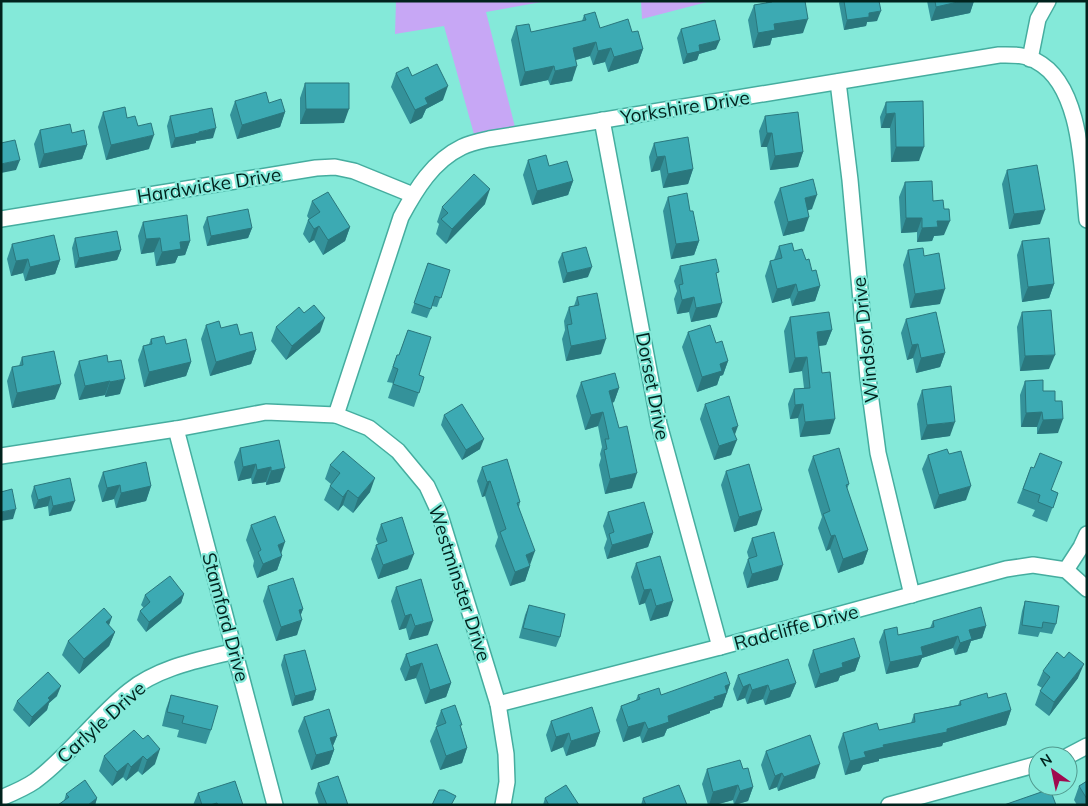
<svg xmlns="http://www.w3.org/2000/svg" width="1088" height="806" font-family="Mulish,sans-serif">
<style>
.green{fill:#c7a7f5}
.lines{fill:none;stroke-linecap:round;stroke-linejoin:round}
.minor-casing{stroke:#45ad9f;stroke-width:18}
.minor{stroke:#fff;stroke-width:15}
.wall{fill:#34929a}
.shaded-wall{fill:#2a777d}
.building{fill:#3caab3;stroke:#2a777d}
.labels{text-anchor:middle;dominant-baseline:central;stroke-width:4.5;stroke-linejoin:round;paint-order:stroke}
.street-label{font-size:19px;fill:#01221d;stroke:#84e9d9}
</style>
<rect width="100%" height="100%" fill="#84e9d9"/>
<g class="green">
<path d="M396,1H547L486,12L517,135L477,145L444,26L395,34Z"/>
<path d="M641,1H711L642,19Z"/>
</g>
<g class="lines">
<g class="minor-casing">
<g id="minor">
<path d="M1030,59L1038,19L1048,1"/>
<path d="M838,82L850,180L868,378L878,453L912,595"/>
<path d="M602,120L659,424L720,647"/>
<path d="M1,219L316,168L335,167L354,171L413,195"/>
<path d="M336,415L401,217C416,189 433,161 462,147C470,143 480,141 489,139L999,55C1011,55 1025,54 1036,61C1083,85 1082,174 1087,220"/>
<path d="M176,429L275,805"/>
<path d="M1,456L176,429L266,412L336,415L369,428L398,451L427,486L439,512L498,704L506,754L507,782L503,805"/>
<path d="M1066,570L1081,547L1087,534"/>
<path d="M498,704L720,647L1006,569L1033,565L1066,570L1087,589"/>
<path d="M1068,756L1087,746"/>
<path d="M1,798C13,793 25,788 35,781C70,755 95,718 129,691C159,667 199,660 235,651"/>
<path d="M889,805L1038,764"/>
</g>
</g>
<use href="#minor" class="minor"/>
</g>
<g class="wall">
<path d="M766,1H805L803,33L772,38L770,45L753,48L748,20L754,5L766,3Z"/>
<path d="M840,1H879L877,21L867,22L866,26L844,30L839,3Z"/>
<path d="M927,1H974L970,13L931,21Z"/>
<path d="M584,15L600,28L632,32L643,49L638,63L608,72L605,62L593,65L590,56L576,60L572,81L550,85L548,80L520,86L511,40L516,26L531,32L582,21Z"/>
<path d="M681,29L716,49L699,54L697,60L683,64L677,38Z"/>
<path d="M396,73L412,76L443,100L426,109L422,118L410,124L391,87Z"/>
<path d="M305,83L344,123L300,124V98Z"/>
<path d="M235,101L269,103L285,112L280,127L237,139L230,115Z"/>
<path d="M923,101L919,161L891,162L890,128H881L880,117L886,102Z"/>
<path d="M103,112L127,118L138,126L149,149L106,160L98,127Z"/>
<path d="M170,116L213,138L196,141V143L171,148L167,126Z"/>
<path d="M765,116L803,152L798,167L770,170L767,147H761L759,131Z"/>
<path d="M40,130L72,133L87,145L82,159L39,168L34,144Z"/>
<path d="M654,143L693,169L688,184L663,188L660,170L651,172L649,157Z"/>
<path d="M528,160L549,166L573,181L568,195L532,205L523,175Z"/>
<path d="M1007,170L1040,224L1009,229L1002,184Z"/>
<path d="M905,182L933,201L944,235L934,236L932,241L917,242V232L901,233L899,197Z"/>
<path d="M780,188L812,209L808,210L804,231L783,236L774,202Z"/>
<path d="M668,197L690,211L699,241L694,255L671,259L663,211Z"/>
<path d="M312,201L350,227L345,241L323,255L314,240L309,243L303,234L308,220L309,219L307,216Z"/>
<path d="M485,204L446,244L436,234L439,224L437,222L442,207Z"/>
<path d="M207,217L252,228L248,238L207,246L203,227Z"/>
<path d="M143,222L190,241L185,255L178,256L175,263L156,266L154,252L141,254L138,236Z"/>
<path d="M75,238L121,250L117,260L75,268L72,248Z"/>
<path d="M1022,241L1054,284L1049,298L1022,302L1017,255Z"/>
<path d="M12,244L60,260L55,274L25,281L23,273L11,276L7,259Z"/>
<path d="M779,246L794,251L806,260L820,286L815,301L792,306L790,298L772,303L765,276L770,261L774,260Z"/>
<path d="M908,250L924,256L940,304L910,308L903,265Z"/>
<path d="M562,253L588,277L563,283L558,262Z"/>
<path d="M428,263L450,270L437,307L432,306L427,318L411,313Z"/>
<path d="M680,266L717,278V317L691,322L689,312L677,314L674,299L677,291L674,281Z"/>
<path d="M577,297L601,354L566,361L562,339L565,330L564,321L569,307L574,306Z"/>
<path d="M1022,312L1049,369L1020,371L1017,327Z"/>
<path d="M304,313L320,332L286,360L271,341L276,327Z"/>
<path d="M790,317L832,330L826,345L818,346L830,434L800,437L798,418L790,419L788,404L794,389L804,388L802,371L789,373L784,331Z"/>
<path d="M906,319L945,353L940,367L916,373L913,358L907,360L901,333Z"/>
<path d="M206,325L221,328L240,335L256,350L251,364L210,376L201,339Z"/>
<path d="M408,330L419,375L424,377L414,407L388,398L393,383L387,382L397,355H399Z"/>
<path d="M688,332L716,343L728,361L723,375L720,376L717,385L697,392L682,347Z"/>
<path d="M151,339L166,344L191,362L186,376L144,387L138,360L143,346L149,344Z"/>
<path d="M22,357L55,399L12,408L7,381L12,367L19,366Z"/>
<path d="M79,361L108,362L120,394L105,397V395L79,400L74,375Z"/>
<path d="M1025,381L1043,391L1055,401L1058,433L1037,434V427H1021L1020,395Z"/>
<path d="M581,382L619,388L614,402L612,403L632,488L605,494L599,465L601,458L600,454L602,447L598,426L585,430L576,396Z"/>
<path d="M922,390L950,436L921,440L917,404Z"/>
<path d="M705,404L735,436L731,455L714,460L700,419Z"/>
<path d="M444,415L480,449L462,460L441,425Z"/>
<path d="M279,440L280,482L266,485V482L252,484L251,478L238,481L234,462L240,448Z"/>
<path d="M928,455L966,500L934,509L922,469Z"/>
<path d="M813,456L849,484L847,489L868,550L863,564L838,573L830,549L826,551L818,528L822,517L808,470Z"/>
<path d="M330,465L370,492L353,513L343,505L338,511L324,500L330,486L331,484L325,479Z"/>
<path d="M482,467L520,502L519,507L530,566L525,581L510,586L495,546L498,537L485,496L482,497L477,481Z"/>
<path d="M1031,467L1052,490L1058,493L1047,522L1032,516L1035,510L1017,503Z"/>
<path d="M726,471L757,525L734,532L721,485Z"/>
<path d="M103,472L151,486L146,501L116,508L114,499L102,502L98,486Z"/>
<path d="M34,486L71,511L49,516L48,506L34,509L31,496Z"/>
<path d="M608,512L653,533L648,547L607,559L604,548L607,539L603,526Z"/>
<path d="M381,524L408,569L378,579L371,559L376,545L378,544L376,539Z"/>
<path d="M251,525L281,553L282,556L277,570L257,578L253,566L254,561L246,540Z"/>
<path d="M752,538L778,580L747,588L743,573L748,559H749L747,552Z"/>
<path d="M636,563L668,616L650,621L645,603L639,605L631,577Z"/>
<path d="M268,586L303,609L301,614L297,635L276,641L263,601Z"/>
<path d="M396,587L428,635L409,640L406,628L399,630L391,601Z"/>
<path d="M184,594L181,603L146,632L137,620L140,611L144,608L141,605L145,595Z"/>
<path d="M1025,601L1056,624L1052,634L1040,632L1038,637L1018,634L1022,611Z"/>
<path d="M529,605L560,637L556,647L519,638L525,615Z"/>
<path d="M933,621L986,626L982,638L971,641L967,652L955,655L953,648L922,658L918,667L886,674L879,642L884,630L898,635L930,628Z"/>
<path d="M109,626L115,632L109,646L79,674L62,655L68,641Z"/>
<path d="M437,644L451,683L446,697L425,704L416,678L405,681L400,669L406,654Z"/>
<path d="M813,650L860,657L855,671L840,676L838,681L815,688L808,665Z"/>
<path d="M284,655L316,690L313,700L292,706L281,665Z"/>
<path d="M1043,671L1078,678L1049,716L1035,705L1040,691L1042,688L1037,685Z"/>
<path d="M738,675L796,683L790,697L765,705L763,699L747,704L745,698L737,701L733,689Z"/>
<path d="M730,684L722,707L710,711V713L667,729L664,736L642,743L640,736L623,742L616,720L621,706L636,700L638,695H661Z"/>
<path d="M171,695L211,730L206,744L177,737L179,730L162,726L166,709Z"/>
<path d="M57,696L49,703L47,710L29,727L13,710L17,701Z"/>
<path d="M988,698L1011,710L1006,725L943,743L942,746L879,759V761L863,765L860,771L845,775L838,747L843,733L879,730L911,723L914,714L958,705L960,701Z"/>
<path d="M441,710L461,728L467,748L462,763L440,770L430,741L436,727L437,726L436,724Z"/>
<path d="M304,717L337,736L333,746L334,750L329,764L311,770L298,731Z"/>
<path d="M551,721L600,732L595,746L566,756L563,747L551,752L546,735Z"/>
<path d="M134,730L155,764L142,775L138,771L126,781L123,777L112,786L99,771L104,756Z"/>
<path d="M766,751L815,778L778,791L777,787L769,790L761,765Z"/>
<path d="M707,769H743L753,787L748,801L735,805H734L733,800L715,805H708L702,784Z"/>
<path d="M1087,781V805H1077L1074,800L1079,786Z"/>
<path d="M318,783L348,805H319L315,793Z"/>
<path d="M198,793L243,805H193Z"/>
<path d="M66,794L97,798L95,805H58L64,801Z"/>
<path d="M545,798L579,805H543Z"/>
<path d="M643,798L687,805H641Z"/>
</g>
<g class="shaded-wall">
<path d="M962,1H974L970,13L931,21L936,7Z"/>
<path d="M881,11L877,21L867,22L866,26L844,30L847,20L869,13Z"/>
<path d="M808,19L803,33L772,38L770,45L753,48L758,33L774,24Z"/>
<path d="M720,40L716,49L699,54L697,60L683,64L687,54L699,45Z"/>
<path d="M596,42L590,56L568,62L573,48Z"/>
<path d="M611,48L605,62L593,65L598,51Z"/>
<path d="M643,49L638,63L608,72L614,57Z"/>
<path d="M554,66L548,80L520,86L525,72Z"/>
<path d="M577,66L572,81L550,85L555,71Z"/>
<path d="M448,86L443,100L426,109L422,118L410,124L415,110L425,98Z"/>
<path d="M306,109H349L344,123L300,124Z"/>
<path d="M285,112L280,127L237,139L242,125Z"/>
<path d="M895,113L890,128H881L886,114Z"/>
<path d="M216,128L213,138L196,141V143L171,148L175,138Z"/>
<path d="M767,133H772L767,147H761Z"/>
<path d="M154,135L149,149L106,160L111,145Z"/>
<path d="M87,145L82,159L39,168L44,154Z"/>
<path d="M896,147H924L919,161L891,162Z"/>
<path d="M803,152L798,167L770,170L775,156Z"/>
<path d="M665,156L660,170L651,172L657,157Z"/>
<path d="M20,160L16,170L1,173V164Z"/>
<path d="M693,169L688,184L663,188L668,174Z"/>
<path d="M573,181L568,195L532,205L537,191Z"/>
<path d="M490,189L485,204L446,244L452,229Z"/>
<path d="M817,195L812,209L799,213L805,198Z"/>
<path d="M1045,210L1040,224L1009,229L1014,214Z"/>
<path d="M809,217L804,231L783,236L788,222Z"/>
<path d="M906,218H922L917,232L901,233Z"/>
<path d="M937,221H950L944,235L934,236L932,241L917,242L922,228Z"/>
<path d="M319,226L314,240L309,243L314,229Z"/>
<path d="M350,227L345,241L323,255L328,240Z"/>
<path d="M252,228L248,238L207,246L211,236Z"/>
<path d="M160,238L154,252L141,254L146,239Z"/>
<path d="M190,241L185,255L178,256L175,263L156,266L162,252L180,242Z"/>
<path d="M699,241L694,255L671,259L676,244Z"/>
<path d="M121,250L117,260L75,268L79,258Z"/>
<path d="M28,259L23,273L11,276L16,261Z"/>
<path d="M60,260L55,274L25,281L30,267Z"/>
<path d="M592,267L588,277L563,283L567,273Z"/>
<path d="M796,284L790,298L772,303L777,289Z"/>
<path d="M1054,284L1049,298L1022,302L1028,287Z"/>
<path d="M820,286L815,301L792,306L798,292Z"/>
<path d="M945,289L940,304L910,308L915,294Z"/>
<path d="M694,297L689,312L677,314L682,300Z"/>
<path d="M722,303L717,317L691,322L696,308Z"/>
<path d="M325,318L320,332L286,360L292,346Z"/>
<path d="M832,330L826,345L811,347L817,332Z"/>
<path d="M606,339L601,354L566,361L571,346Z"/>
<path d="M918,344L913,358L907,360L912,345Z"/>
<path d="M256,350L251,364L210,376L216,362Z"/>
<path d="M945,353L940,367L916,373L921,358Z"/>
<path d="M1055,355L1049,369L1020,371L1025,356Z"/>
<path d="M807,357L802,371L789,373L795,358Z"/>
<path d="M728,361L723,375L720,376L717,385L697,392L702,377L720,364Z"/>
<path d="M191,362L186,376L144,387L149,372Z"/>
<path d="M125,379L120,394L105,397L110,382Z"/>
<path d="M110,381L105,395L79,400L85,386Z"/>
<path d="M61,384L55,399L12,408L17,393Z"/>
<path d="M619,388L614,402L604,405L609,391Z"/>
<path d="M803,404L798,418L790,419L795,405Z"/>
<path d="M603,412L598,426L585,430L591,415Z"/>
<path d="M1042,412L1037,427H1021L1026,413Z"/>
<path d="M835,419L830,434L800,437L805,422Z"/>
<path d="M1063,419L1058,433L1037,434L1043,420Z"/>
<path d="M955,422L950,436L921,440L927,425Z"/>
<path d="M738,426L733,440L732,428Z"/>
<path d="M484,439L480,449L462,460L466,450Z"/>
<path d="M737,440L731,455L714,460L719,446Z"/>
<path d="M256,464L251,478L238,481L243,467Z"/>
<path d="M271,467L266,482L252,484L257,470Z"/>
<path d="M285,468L280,482L266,485L271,471Z"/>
<path d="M637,473L632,488L605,494L610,479Z"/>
<path d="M375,478L370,492L353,513L358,498Z"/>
<path d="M490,481L485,496L482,497L487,482Z"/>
<path d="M120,485L114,499L102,502L107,488Z"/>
<path d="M151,486L146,501L116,508L121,493Z"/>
<path d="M971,486L966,500L934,509L939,495Z"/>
<path d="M348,490L343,505L338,511L343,497Z"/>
<path d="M51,496L48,506L34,509L38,500Z"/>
<path d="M75,501L71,511L49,516L53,506Z"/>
<path d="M16,509L13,519L1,521V512Z"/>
<path d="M762,510L757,525L734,532L739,517Z"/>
<path d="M653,533L648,547L607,559L612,545Z"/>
<path d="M835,535L830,549L826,551L831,536Z"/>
<path d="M285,542L280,557L278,545Z"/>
<path d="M868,550L863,564L838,573L843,559Z"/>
<path d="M535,551L530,565L526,555Z"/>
<path d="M414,554L408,569L378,579L383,565Z"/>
<path d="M282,556L277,570L257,578L263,564Z"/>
<path d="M783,565L778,580L747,588L752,574Z"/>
<path d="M530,566L525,581L510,586L515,572Z"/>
<path d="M651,589L645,603L639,605L644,590Z"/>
<path d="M184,594L181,603L146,632L149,622Z"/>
<path d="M673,601L668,616L650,621L656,606Z"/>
<path d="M303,609L298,622L302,620L297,635L276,641L281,627L299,610Z"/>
<path d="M411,614L406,628L399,630L405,616Z"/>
<path d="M112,617L107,631L106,622Z"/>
<path d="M433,621L428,635L409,640L415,626Z"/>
<path d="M986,626L982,638L971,641L967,652L955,655L960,643L969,630Z"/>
<path d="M115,632L109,646L79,674L84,659Z"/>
<path d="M958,636L953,648L922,658L918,667L886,674L890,662L921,647Z"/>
<path d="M860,657L855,671L840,676L838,681L815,688L820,674L842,663Z"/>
<path d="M422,663L416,678L405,681L410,667Z"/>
<path d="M1084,664L1078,678L1049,716L1054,702Z"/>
<path d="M451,683L446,697L425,704L430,690Z"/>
<path d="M796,683L790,697L765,705L770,691Z"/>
<path d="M730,684L722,707L710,711V713L667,729L664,736L642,743L648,729L668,716L714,697L725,686Z"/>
<path d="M750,684L745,698L737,701L743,687Z"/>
<path d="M768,685L763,699L747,704L752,690Z"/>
<path d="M61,686L57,696L49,703L47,710L29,727L32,717L48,698Z"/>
<path d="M316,690L313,700L292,706L295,696Z"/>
<path d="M1011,710L1006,725L943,743L942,746L879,759V761L863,765L860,771L845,775L850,761L864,752L883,745L947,729Z"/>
<path d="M645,722L640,736L623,742L628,727Z"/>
<path d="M600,732L595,746L566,756L571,741Z"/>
<path d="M569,733L563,747L551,752L556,737Z"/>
<path d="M337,736L331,750L330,738Z"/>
<path d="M467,748L462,763L440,770L446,756Z"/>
<path d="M160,749L155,764L142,775L147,760Z"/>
<path d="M334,750L329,764L311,770L316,755Z"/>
<path d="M143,756L138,771L126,781L131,767Z"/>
<path d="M128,763L123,777L112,786L117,772Z"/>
<path d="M820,764L815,778L778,791L784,777Z"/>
<path d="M782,773L777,787L769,790L775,776Z"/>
<path d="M738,785L733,800L715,805H709L713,792Z"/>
<path d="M753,787L748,801L734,805L740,791Z"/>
<path d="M97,798L95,805H88Z"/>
</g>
<g class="building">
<path d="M772,1H805L808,19L774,24L775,30L758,33L754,5L772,2Z"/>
<path d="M844,1H879L881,11L869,13V17L847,20Z"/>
<path d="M935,1H962L936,7Z"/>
<path d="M595,12L600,28L628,19L632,32L638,31L643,49L614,57L611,48L598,51L596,42L573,48L577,66L555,71L554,66L525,72L516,26L529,24L531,32L586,20L584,15Z"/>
<path d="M715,20L720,40L699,45L700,51L687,54L681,29Z"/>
<path d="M437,64L448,86L425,98L428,104L415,110L396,73L408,67L412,76Z"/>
<path d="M305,83H349V109H306Z"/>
<path d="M266,92L269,103L281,99L285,112L242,125L235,101Z"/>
<path d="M923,101L924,147H896L895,113L886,114V102Z"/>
<path d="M125,107L127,118L135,116L138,126L151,123L154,135L111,145L103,112Z"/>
<path d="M212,108L216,128L199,132V133L175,138L170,116Z"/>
<path d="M798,112L803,152L775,156L772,133H767L765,116Z"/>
<path d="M70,124L72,133L84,130L87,145L44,154L40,130Z"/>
<path d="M688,137L693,169L668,174L665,156L657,157L654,143Z"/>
<path d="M15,140L20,160L1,164V143Z"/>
<path d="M546,155L549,166L567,161L573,181L537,191L528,160Z"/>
<path d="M1037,165L1045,210L1014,214L1007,170Z"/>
<path d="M474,174L490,189L452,229L441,219L448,213L442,207Z"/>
<path d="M813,179L817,195L805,198L809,217L788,222L780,188Z"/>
<path d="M932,181L933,201L943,200L944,209H949L950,221H937L938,227L922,228V218H906L905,182Z"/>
<path d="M328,192L350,227L328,240L319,226L314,229L308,220L320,212L312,201Z"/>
<path d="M687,193L690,211H693L699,241L676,244L668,197Z"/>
<path d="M248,209L252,228L211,236L207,217Z"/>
<path d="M187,215L190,241L180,242L181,249L162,252L160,238L146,239L143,222Z"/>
<path d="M117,231L121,250L79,258L75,238Z"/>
<path d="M54,235L60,260L30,267L28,259L16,261L12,244Z"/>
<path d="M1049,238L1054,284L1028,287L1022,241Z"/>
<path d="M792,243L794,251L802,249L806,260L809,259L812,271L816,270L820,286L798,292L796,284L777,289L770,261L782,258L779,246Z"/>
<path d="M586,247L592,267L567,273L562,253Z"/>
<path d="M923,248L924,256L939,253L945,289L915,294L908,250Z"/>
<path d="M716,259L719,272L716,273L722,303L696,308L694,297L682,300L679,285L683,284L680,266Z"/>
<path d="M428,263L450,270L441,298L435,296L431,309L414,303Z"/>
<path d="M597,293L606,339L571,346L567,325L572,324L569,307L579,305L577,297Z"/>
<path d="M314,305L325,318L292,346L276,327L299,307L304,313Z"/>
<path d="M1051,310L1055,355L1025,356L1022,312Z"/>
<path d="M829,312L832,330L817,332L822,373L830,372L835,419L805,422L803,404L795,405L794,389L810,388L807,357L795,358L790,317Z"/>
<path d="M936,312L945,353L921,358L918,344L912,345L906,319Z"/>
<path d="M219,321L221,328L237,324L240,335L252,332L256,350L216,362L206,325Z"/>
<path d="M710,325L716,343L722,341L728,361L720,364L722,371L702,377L688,332Z"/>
<path d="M408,330L431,337L419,375L424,377L419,393L393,384L398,369L393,367L397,355H399Z"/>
<path d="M164,336L166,344L186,339L191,362L149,372L143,346L152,344L151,339Z"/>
<path d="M54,351L61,384L17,393L12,367L23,365L22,357Z"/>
<path d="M107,355L108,362L121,360L125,379L110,382V381L85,386L79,361Z"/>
<path d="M615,373L619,388L609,391L619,428L627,426L637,473L610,479L604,450L607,449L605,439H609L603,412L591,415L581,382Z"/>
<path d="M1043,380V391H1055V401H1062L1063,419L1043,420L1042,412L1026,413L1025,381Z"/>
<path d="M951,386L955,422L927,425L922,390Z"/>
<path d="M729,396L738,426L732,428L737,440L719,446L705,404Z"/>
<path d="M462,404L484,439L466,450L444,415Z"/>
<path d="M279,440L285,468L271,471V467L257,470L256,464L243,467L240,448Z"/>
<path d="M839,448L849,484L846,485L868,550L843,559L835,535L831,536L823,514L830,511L813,456Z"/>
<path d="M947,449L949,454L961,451L971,486L939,495L928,455Z"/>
<path d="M343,451L375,478L358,498L348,490L343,497L330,486L340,473L330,465Z"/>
<path d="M1040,453L1062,462L1051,490L1058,493L1053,508L1038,502L1040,495L1023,489L1031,467L1034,468Z"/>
<path d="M507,459L520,502L517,503L535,551L526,555L530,566L515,572L500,532L506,529L490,481L487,482L482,467Z"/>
<path d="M146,462L151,486L121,493L120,485L107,488L103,472Z"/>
<path d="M749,464L762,510L739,517L726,471Z"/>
<path d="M70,478L75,501L53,506L51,496L38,500L34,486Z"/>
<path d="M12,489L16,509L1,512V492Z"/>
<path d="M644,502L653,533L612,545L609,534L614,532L608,512Z"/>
<path d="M275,516L285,542L278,545L282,556L263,564L258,552L261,550L251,525Z"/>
<path d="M402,517L414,554L383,565L376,545L387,541L381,524Z"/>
<path d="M774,532L783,565L752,574L748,559L757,556L752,538Z"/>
<path d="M660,556L673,601L656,606L651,589L644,590L636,563Z"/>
<path d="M170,576L184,594L149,622L140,611L150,602L145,595Z"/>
<path d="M293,578L303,609L299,610L302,620L281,627L268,586Z"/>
<path d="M421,579L433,621L415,626L411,614L405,616L396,587Z"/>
<path d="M1025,601L1059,606L1056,624L1043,622L1042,628L1022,625Z"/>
<path d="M529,605L565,614L560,637L523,628Z"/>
<path d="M981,607L986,626L969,630L972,639L960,643L958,636L921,647L923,655L890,662L884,630L897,627L898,635L934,627L933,621Z"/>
<path d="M104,608L112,617L106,622L115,632L84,659L68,641Z"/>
<path d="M854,638L860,657L842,663L843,667L820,674L813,650Z"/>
<path d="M437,644L451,683L430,690L422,663L410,667L406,654Z"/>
<path d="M305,650L316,690L295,696L284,655Z"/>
<path d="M1057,652L1064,658L1069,652L1084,664L1054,702L1040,691L1050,677L1043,671Z"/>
<path d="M788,659L796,683L770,691L768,685L752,690L750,684L743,687L738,675Z"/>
<path d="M48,672L61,686L48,698L50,700L32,717L17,701Z"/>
<path d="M726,672L730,684L725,686L727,693L714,697L715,699L668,716L669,722L648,729L645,722L628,727L621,706L640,699L638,695L659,688L661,695Z"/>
<path d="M987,693L988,698L1006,693L1011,710L947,729V732L883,745L884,747L864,752L866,757L850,761L843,733L877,723L879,730L915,722L914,714L961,705L960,701Z"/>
<path d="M171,695L218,706L211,730L182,723L184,716L167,712Z"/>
<path d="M455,705L462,725H460L467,748L446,756L436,727L446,723L441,710Z"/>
<path d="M592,707L600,732L571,741L569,733L556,737L551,721Z"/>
<path d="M329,709L337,736L330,738L334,750L316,755L304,717Z"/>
<path d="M134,730L143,739L148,735L160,749L147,760L143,756L131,767L128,763L117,772L104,756Z"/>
<path d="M810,735L820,764L784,777L782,773L775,776L766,751Z"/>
<path d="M740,760L743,769L748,768L753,787L740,791L738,785L713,792L707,769Z"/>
<path d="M338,776L348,805H327L318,783Z"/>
<path d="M85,780L97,798L88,805H58L69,797L66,794Z"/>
<path d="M235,781L243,805H218L217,803L210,805H202L198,793Z"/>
<path d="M1087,781V799L1079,786Z"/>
<path d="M566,785L579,805H549L545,798Z"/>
<path d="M679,785L687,805H646L643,798Z"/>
<path d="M1050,789L1056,805H1004Z"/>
<path d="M439,790H444L456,796L451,805H432Z"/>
</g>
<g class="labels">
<g class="street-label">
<text transform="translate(685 107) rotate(-9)">Yorkshire Drive</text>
<text transform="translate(209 185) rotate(-9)">Hardwicke Drive</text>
<text transform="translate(865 340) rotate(-96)">Windsor Drive</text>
<text transform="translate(653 386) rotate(79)">Dorset Drive</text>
<text transform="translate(460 583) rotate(72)">Westminster Drive</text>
<text transform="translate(226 617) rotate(75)">Stamford Drive</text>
<text transform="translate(796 627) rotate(-15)">Radcliffe Drive</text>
<text transform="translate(101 722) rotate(-42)">Carlyle Drive</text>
</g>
</g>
<rect width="1088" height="806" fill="none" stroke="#01221d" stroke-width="5"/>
<g transform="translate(1053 771) rotate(327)"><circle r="24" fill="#84e9d9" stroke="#50998e"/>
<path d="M0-4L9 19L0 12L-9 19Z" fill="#a0094e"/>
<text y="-8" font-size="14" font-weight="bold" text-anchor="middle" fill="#01221d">N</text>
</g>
</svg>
